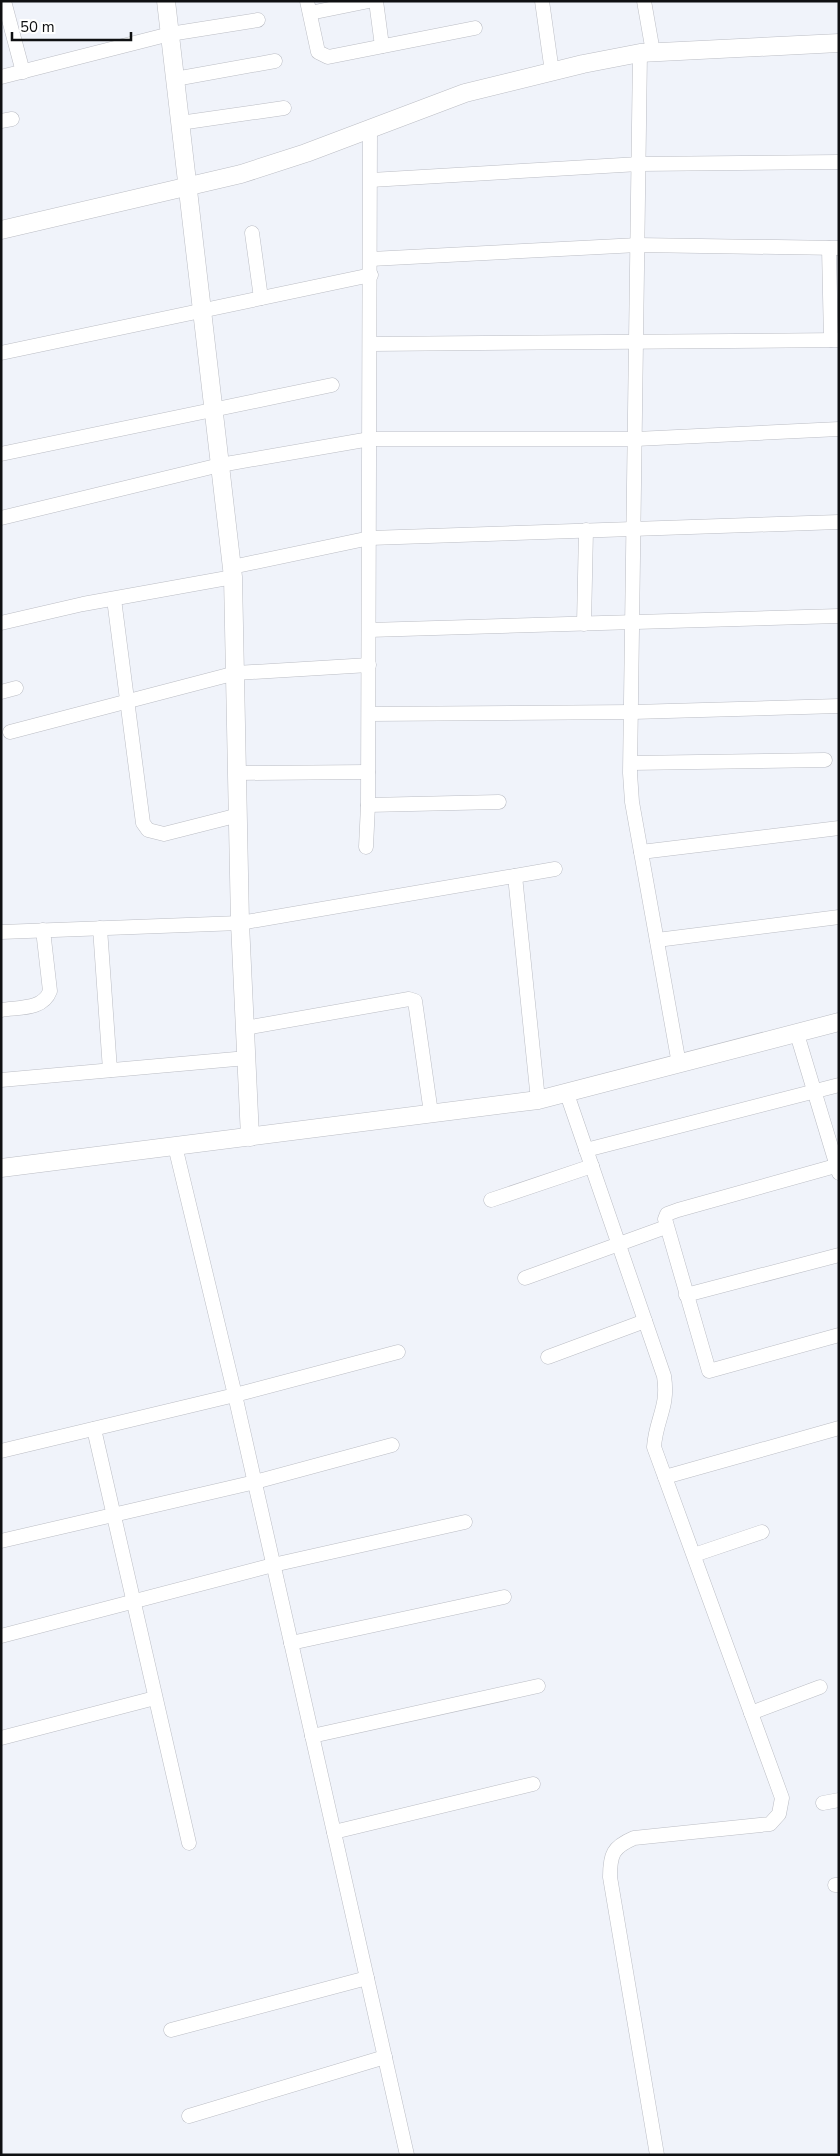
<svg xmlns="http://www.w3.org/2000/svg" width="840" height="2156" font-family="'Nunito Sans',sans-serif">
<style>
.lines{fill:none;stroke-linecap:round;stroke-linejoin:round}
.minor-casing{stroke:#bbbdc4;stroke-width:15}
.tertiary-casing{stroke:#bbbdc4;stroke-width:19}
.minor{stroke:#fff;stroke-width:14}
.tertiary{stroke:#fff;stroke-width:18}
</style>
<rect width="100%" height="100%" fill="#f0f3fa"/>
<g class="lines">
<g class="minor-casing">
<g id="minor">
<path d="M4,1L23,72"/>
<path d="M307,1L318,52L328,57L475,28"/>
<path d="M376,1L382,46"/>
<path d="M542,1L552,72"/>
<path d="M644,1L653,52"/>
<path d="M310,13L369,1"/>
<path d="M640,53L630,773L632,802L679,1064"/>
<path d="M1,77L170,34L258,20"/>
<path d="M175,79L275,61"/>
<path d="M1,121L12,119"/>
<path d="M180,123L284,108"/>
<path d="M371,180L639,164L839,162"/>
<path d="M252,233L261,298"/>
<path d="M829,248L831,340"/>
<path d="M371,259L638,245L839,248"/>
<path d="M371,344L839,340"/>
<path d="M1,353L371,275"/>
<path d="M1,454L332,385"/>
<path d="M1,518L220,465L370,439H636L839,429"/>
<path d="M232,567L370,538L839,522"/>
<path d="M114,599L143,823L148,830L164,834L239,815"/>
<path d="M1,623L83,604L233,577"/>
<path d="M584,624L586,530"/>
<path d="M369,630L839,616"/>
<path d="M1,692L16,688"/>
<path d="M369,714L633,712L839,706"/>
<path d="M10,732L236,673L369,665"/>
<path d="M631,763L825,760"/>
<path d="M238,773L368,772"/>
<path d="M368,805L499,802"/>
<path d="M366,847L368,805L370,128"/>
<path d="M641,852L839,828"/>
<path d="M515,876L538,1100"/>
<path d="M100,928L110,1070"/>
<path d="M1,932L240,923L555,869"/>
<path d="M657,940L839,917"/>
<path d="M1,1010C19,1007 43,1010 50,991L43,930"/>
<path d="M245,1028L409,999L415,1001L431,1113"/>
<path d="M797,1034L839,1173"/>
<path d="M1,1080L247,1058"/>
<path d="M567,1094L664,1376C669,1408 656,1418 654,1447L782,1798L779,1814L770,1824L634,1838C613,1847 610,1854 610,1877L657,2155"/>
<path d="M175,1146L235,1395L407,2155"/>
<path d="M586,1150L839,1085"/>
<path d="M839,1165L678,1210L667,1214L665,1219L709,1371L839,1335"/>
<path d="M491,1200L592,1166"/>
<path d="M525,1278L666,1227"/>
<path d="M686,1295L839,1255"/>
<path d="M548,1357L645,1321"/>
<path d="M94,1429L189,1843"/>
<path d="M1,1451L235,1395L398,1352"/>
<path d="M665,1477L839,1428"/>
<path d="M1,1541L255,1482L392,1445"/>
<path d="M694,1555L762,1532"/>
<path d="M1,1636L273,1565L465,1522"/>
<path d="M291,1643L504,1597"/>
<path d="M751,1713L820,1687"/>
<path d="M312,1736L538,1686"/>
<path d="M1,1738L155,1698"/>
<path d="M823,1803L839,1800"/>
<path d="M334,1832L533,1784"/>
<path d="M835,1885H839"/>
<path d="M171,2030L367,1978"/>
<path d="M189,2116L385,2057"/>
</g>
</g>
<g class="tertiary-casing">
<g id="tertiary">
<path d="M166,1L233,577L240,923L250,1137"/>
<path d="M1,230L241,174L306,153L465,93L583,64L640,53L839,43"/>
<path d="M1,1168L538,1100L839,1022"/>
</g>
</g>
<use href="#minor" class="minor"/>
<use href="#tertiary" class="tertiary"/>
</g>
<rect width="840" height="2156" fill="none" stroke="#0f1012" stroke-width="5"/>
<path d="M12 32v8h119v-8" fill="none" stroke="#0f1012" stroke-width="2.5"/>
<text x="20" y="32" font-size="15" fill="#0f1012" stroke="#ffffff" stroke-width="4" paint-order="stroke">50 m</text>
</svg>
